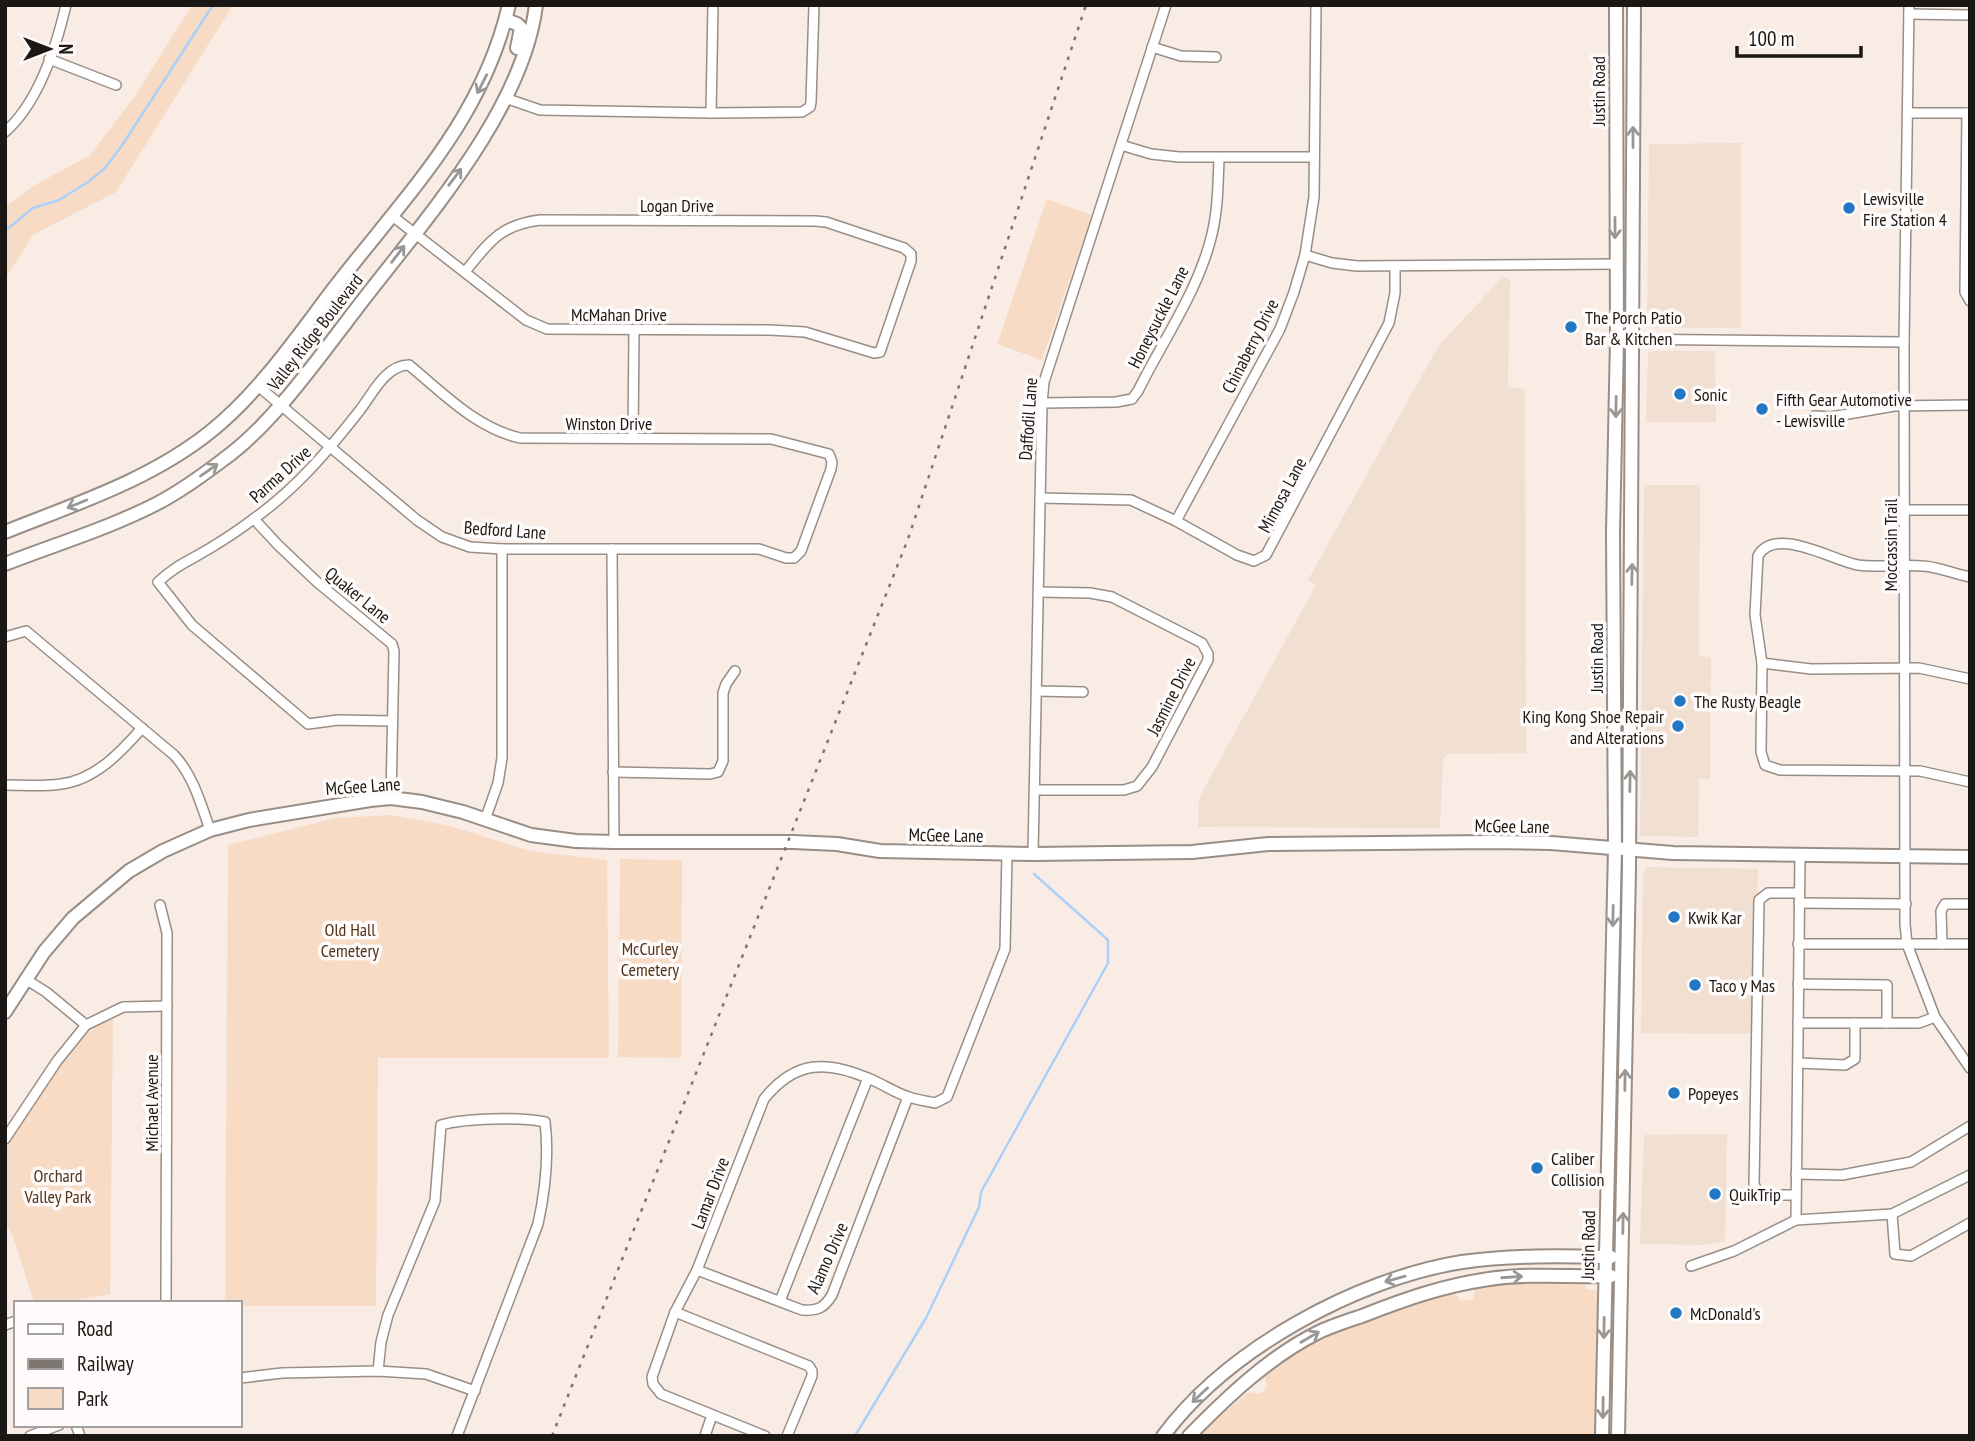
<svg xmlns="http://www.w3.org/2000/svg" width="1975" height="1441" font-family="'PT Sans Narrow',sans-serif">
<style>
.built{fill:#f1dfd1}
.green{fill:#f8dbc4}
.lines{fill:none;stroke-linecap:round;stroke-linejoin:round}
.stream{stroke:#acd1f8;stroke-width:2.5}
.street-casing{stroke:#988e86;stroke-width:12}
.secondary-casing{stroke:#988e86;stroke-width:16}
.street{stroke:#fff;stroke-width:9}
.secondary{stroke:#fff;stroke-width:12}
.rail{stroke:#7c7570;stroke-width:2.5;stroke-dasharray:3.5 7;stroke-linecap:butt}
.oneway{stroke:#989795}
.poi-dot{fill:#2378c6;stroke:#fefbfa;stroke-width:2.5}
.labels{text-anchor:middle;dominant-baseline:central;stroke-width:7;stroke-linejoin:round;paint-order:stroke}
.street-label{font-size:18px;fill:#1b1714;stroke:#fefbfa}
.poi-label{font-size:18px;fill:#1b1714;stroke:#fefbfa;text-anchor:start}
.park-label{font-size:18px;fill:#51341a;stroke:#fefbfa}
</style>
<rect width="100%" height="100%" fill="#f8ece4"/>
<g class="built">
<path d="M1741,143V328H1647L1649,144Z"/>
<path d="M1503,277L1510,280L1508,387L1525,389L1526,753L1447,754L1443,759L1440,828L1198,827L1199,798L1316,585L1308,580L1439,345Z"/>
<path d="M1652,351H1715L1716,422H1646L1648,354Z"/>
<path d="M1644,485H1700L1699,656L1711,657L1710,779H1699L1698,837L1640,836Z"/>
<path d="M1647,867L1758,869L1754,1034L1641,1033L1643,873Z"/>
<path d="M1727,1134L1725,1241L1705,1245L1640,1244L1644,1135Z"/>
</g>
<g class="green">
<path d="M192,5H233L116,192L33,235L5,279V207L35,185L90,155L135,96Z"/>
<path d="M1047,199L1092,215L1042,360L997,344Z"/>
<path d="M392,815L450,826L530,851L607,860L609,1058H378L376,1306H240V1303H225L228,845L335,818Z"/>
<path d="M620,859L682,860L681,1058L618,1057Z"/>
<path d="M113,1018L110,1294L60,1303L34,1302L13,1236L5,1223V1147L77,1042L100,1024Z"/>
<path d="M1522,1280L1585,1283L1586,1289L1597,1290L1600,1297L1595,1436H1194L1249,1392L1260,1394L1268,1386L1265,1380V1372C1297,1349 1333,1328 1370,1314C1395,1304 1424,1300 1450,1294L1458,1296L1460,1301L1473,1299L1475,1286Z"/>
</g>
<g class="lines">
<g class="stream">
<path d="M5,231L33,208L59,200L88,182L104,169L121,147L213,5"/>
<path d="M855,1436L926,1318L979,1207L981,1192L1108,963V940L1034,874"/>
</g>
<g class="street-casing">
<g id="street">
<path d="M1909,5L1904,342L1905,924L1907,944L1935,1017L1970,1068"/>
<path d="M1909,14L1970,15"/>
<path d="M1152,47L1181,56L1216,57"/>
<path d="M49,59L116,85"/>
<path d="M505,98L540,110L711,113L802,112L810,107L811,102L814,5"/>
<path d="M711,113L713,5"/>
<path d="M1909,113H1970"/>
<path d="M1967,113L1965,292L1970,301"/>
<path d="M5,132C39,102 56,48 66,5"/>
<path d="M1121,145L1151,154L1179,157H1314"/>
<path d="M391,215L526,320L547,329L770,330L805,332L874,353L880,352L911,261V254L904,248L826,222L815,221L540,220C500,225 489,242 465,272"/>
<path d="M1305,255L1332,263L1357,266L1616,264"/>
<path d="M1617,339L1904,342"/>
<path d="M258,386L417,520L442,537L470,547L502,549H759L786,558H794L801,551L831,469L832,462L829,454L771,439L520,438C476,428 443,393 409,365C386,365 373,393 360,410C328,451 295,490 252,520C239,530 225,539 212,547C191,560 176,565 158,582L192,625L308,724L338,720L392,721"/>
<path d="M1042,403L1116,402L1132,399L1138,391C1163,340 1199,290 1212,234C1218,209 1218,184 1219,158"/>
<path d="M1814,416L1831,417L1894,406L1970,405"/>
<path d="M633,438L634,330"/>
<path d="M1040,498L1131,500L1176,521L1237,555L1254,561L1266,555L1389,323L1395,293V266"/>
<path d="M1905,510H1970"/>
<path d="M254,519L278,545L317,582L392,644L394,651L391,798"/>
<path d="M1176,521L1280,329L1294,292L1305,255L1314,197L1316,5"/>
<path d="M612,549L614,842"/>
<path d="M1970,577C1954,574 1939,567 1923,566C1901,564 1879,568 1858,565C1834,561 1775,525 1758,556L1755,615L1762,663L1761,752L1765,765L1780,770L1920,771L1970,782"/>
<path d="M5,637L26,631L174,755C193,775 201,804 210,830"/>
<path d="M1762,663L1811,669L1919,668L1970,679"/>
<path d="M1037,691L1083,692"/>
<path d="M613,772L710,774L718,772L723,761V693L726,684L735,671"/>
<path d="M5,785C23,785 43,787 61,784C95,780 121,752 142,728"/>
<path d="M1035,790H1124L1137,786L1152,767L1208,660V654L1202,643L1112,597L1090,593L1039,592"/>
<path d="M485,820L498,783L502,758V549"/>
<path d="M1033,854L1042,403L1044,382L1166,5"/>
<path d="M1799,903L1906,904"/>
<path d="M1970,904H1945L1941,911L1942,944H1970"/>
<path d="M160,905L167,933L166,1303"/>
<path d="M1798,944H1942"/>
<path d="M27,980L46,992L86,1025"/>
<path d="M1798,984L1887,985V1023"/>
<path d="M1798,1023H1919L1935,1017"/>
<path d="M1798,1063L1845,1065L1855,1059V1023"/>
<path d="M5,1139L57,1061L86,1025L123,1007L167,1006"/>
<path d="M1796,1174L1842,1175L1911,1162L1970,1126"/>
<path d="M1796,1195H1759L1754,1184L1759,900L1768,893H1799"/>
<path d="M1892,1214L1895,1254L1911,1256L1970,1223"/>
<path d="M1796,1220L1800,855"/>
<path d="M1691,1266L1734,1251L1796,1220L1892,1214L1970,1175"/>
<path d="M697,1270L802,1310C818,1311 824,1308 832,1295L908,1097"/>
<path d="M780,1301L868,1078"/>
<path d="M675,1312L809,1366L812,1371V1376L787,1436"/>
<path d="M5,1325L16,1321"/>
<path d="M378,1371L381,1342L388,1315L435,1201L441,1125C466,1118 520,1117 545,1122C549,1155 545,1192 538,1224L457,1436"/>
<path d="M240,1378L282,1373L378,1371L426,1374L475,1391"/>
<path d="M76,1425L80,1436"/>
<path d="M30,1436L59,1425"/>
<path d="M705,1436L712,1415"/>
<path d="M765,1436L661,1394L653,1384L652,1377L675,1312L697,1270L764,1099C795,1060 827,1060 870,1079C883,1084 895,1093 909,1097C917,1100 927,1101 935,1103L947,1097L1005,949L1007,853"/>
</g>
</g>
<g class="secondary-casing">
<g id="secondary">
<path d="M506,20L517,24L521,28L517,48"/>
<path d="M5,532C75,504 150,480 210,432C261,391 298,335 338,283C408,193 482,120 509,5"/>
<path d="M5,564C56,544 110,528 158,503C181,491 203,475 224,459C273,424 320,356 357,308C421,224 523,112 536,5"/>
<path d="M5,1012L44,952L73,918L129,871L163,851L210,830L249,820L370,800L391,798L422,802L463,812L531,835L576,841L614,842H793L837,844L880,851L1033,854L1192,852L1268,844L1492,842L1551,843L1673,853L1970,857"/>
<path d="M1163,1436C1228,1349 1356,1279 1462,1262C1512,1255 1561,1256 1611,1257"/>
<path d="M1189,1436C1226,1398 1269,1357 1317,1333C1331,1326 1347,1321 1362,1316C1405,1299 1442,1286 1489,1279C1529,1273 1570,1277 1611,1276"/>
<path d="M1602,1436L1615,848L1613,533L1617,339L1616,5"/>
<path d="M1618,1436L1629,868L1634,5"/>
</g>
</g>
<use href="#street" class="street"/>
<use href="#secondary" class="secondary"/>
<path class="rail" d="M552,1436L908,539L1086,5"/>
</g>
<defs><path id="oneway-shaft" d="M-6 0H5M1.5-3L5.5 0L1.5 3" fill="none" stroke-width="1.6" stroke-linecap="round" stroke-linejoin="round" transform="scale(1.75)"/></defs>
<g class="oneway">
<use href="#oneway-shaft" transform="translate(482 84) rotate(117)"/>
<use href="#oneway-shaft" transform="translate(1633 137) rotate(-90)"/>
<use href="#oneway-shaft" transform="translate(455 177) rotate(-53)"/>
<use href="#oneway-shaft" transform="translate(1615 228) rotate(90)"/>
<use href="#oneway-shaft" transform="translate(398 254) rotate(-52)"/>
<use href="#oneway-shaft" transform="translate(1616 407) rotate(91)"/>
<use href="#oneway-shaft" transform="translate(209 470) rotate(-35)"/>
<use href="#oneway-shaft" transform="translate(77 504) rotate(158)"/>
<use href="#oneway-shaft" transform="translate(1632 574) rotate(-89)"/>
<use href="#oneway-shaft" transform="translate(1630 781) rotate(-89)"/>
<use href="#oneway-shaft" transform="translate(1613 916) rotate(91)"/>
<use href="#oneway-shaft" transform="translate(1625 1080) rotate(-89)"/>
<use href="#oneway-shaft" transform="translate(1623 1223) rotate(-89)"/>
<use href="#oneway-shaft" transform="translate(1512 1277) rotate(-4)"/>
<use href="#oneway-shaft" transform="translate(1395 1279) rotate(164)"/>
<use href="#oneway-shaft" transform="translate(1604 1328) rotate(91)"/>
<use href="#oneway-shaft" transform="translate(1310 1337) rotate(-30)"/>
<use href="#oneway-shaft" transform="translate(1200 1395) rotate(137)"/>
<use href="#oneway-shaft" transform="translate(1603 1408) rotate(91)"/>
</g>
<g class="poi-dot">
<circle cx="1849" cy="208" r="7"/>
<circle cx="1571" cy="327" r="7"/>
<circle cx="1680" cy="394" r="7"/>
<circle cx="1762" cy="409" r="7"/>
<circle cx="1680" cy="701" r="7"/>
<circle cx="1678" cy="726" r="7"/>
<circle cx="1674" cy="917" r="7"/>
<circle cx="1695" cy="985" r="7"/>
<circle cx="1674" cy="1093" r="7"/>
<circle cx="1537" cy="1168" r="7"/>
<circle cx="1715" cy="1194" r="7"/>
<circle cx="1676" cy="1313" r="7"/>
</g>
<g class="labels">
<g class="street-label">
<text transform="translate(1598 91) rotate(-90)">Justin Road</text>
<text x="677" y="205">Logan Drive</text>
<text x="619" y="314">McMahan Drive</text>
<text transform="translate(1158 317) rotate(-63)">Honeysuckle Lane</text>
<text transform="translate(315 332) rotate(-52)">Valley Ridge Boulevard</text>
<text transform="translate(1250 346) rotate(-63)">Chinaberry Drive</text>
<text transform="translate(1028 419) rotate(-86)">Daffodil Lane</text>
<text x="609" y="423">Winston Drive</text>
<text transform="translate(280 474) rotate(-42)">Parma Drive</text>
<text transform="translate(1282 495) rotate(-62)">Mimosa Lane</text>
<text transform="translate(505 530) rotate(4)">Bedford Lane</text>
<text transform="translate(1890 545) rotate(-90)">Moccassin Trail</text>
<text transform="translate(358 595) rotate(39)">Quaker Lane</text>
<text transform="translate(1596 658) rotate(-90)">Justin Road</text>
<text transform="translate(1171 696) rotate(-63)">Jasmine Drive</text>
<text transform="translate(363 786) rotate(-4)">McGee Lane</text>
<text transform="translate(1512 826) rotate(1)">McGee Lane</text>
<text transform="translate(946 835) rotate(1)">McGee Lane</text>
<text transform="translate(151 1103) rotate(-90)">Michael Avenue</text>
<text transform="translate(710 1193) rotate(-69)">Lamar Drive</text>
<text transform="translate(1588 1245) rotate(-89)">Justin Road</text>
<text transform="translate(827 1258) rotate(-66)">Alamo Drive</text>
</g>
<g class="poi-label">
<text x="1863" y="198">Lewisville<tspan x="1863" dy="21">Fire Station 4</tspan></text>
<text x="1585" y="317">The Porch Patio<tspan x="1585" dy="21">Bar &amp; Kitchen</tspan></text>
<text x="1694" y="394">Sonic</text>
<text x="1776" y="399">Fifth Gear Automotive<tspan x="1776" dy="21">- Lewisville</tspan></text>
<text x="1694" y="701">The Rusty Beagle</text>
<text x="1664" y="716" text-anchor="end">King Kong Shoe Repair<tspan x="1664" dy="21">and Alterations</tspan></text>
<text x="1688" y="917">Kwik Kar</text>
<text x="1709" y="985">Taco y Mas</text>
<text x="1688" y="1093">Popeyes</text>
<text x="1551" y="1158">Caliber<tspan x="1551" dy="21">Collision</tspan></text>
<text x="1729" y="1194">QuikTrip</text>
<text x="1690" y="1313">McDonald's</text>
</g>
<g class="park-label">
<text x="350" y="929">Old Hall<tspan x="350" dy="21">Cemetery</tspan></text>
<text x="650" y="948">McCurley<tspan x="650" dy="21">Cemetery</tspan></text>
<text x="58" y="1175">Orchard<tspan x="58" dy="21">Valley Park</tspan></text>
</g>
</g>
<rect width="1975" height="1441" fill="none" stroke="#1b1714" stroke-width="14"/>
<rect x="14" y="1301" width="228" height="126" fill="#fefbfa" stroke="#a3a09e" stroke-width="2"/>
<rect x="28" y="1324" width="35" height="10" fill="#ffffff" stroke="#a3a09e" stroke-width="2"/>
<text x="77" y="1336" font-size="21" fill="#1b1714">Road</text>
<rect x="28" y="1359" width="35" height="10" fill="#7c7570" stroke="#a3a09e" stroke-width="2"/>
<text x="77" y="1371" font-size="21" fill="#1b1714">Railway</text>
<rect x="28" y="1388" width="35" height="21" fill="#f8dbc4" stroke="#a3a09e" stroke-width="2"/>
<text x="77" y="1406" font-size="21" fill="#1b1714">Park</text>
<g transform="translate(49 49) rotate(90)" stroke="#fefbfa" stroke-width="5" paint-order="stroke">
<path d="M0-5L12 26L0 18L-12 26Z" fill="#1b1714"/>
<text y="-10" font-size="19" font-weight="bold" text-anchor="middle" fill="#1b1714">N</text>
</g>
<path d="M1737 46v10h124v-10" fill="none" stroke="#1b1714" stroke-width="3.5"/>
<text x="1748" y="46" font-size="21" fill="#1b1714" stroke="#fefbfa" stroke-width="5" paint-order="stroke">100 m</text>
</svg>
